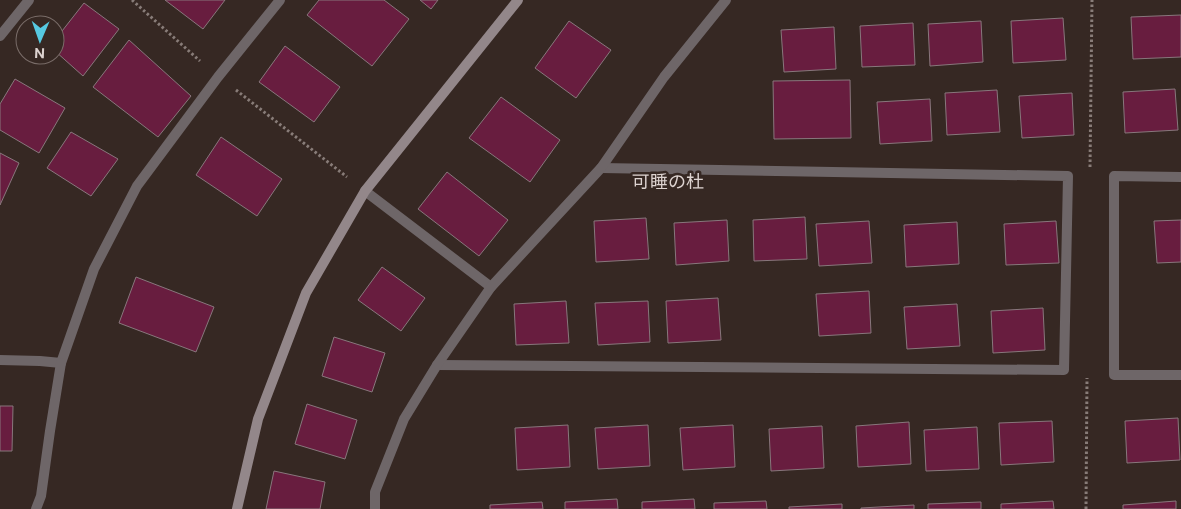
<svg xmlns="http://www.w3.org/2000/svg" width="1181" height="509" font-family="'Public Sans','Noto Sans JP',sans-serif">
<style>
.building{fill:#681d3f;stroke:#88777c}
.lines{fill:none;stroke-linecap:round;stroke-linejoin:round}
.path{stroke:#887c78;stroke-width:3;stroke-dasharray:2.5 2.5;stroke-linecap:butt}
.street{stroke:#6e6668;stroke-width:10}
.secondary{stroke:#93878a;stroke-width:10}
.labels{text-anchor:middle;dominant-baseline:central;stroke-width:5;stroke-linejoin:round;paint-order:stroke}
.quarter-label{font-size:18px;fill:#ddd3d0;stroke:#362823}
</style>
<rect width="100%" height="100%" fill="#362823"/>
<g class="building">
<path d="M165,0H225L203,29Z"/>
<path d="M319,0H384L409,19L372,66L307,15Z"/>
<path d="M420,0H438L431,9Z"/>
<path d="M84,3L119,29L83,76L55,51V40Z"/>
<path d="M1181,15V57L1133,59L1131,17Z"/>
<path d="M1063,18L1066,60L1013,63L1011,21Z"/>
<path d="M569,21L611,50L576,98L535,68Z"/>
<path d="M981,21L983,62L930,66L928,24Z"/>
<path d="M913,23L915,65L862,67L860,26Z"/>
<path d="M834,27L836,69L784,72L781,30Z"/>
<path d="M129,40L191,96L158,137L93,87Z"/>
<path d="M285,46L340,87L314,122L259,82Z"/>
<path d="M15,79L65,108L39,153L0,130V104Z"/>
<path d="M850,80L851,138L774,139L773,81Z"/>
<path d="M1175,89L1178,130L1125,133L1123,92Z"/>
<path d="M997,90L1000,132L947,135L945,93Z"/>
<path d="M1072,93L1074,135L1022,138L1019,96Z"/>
<path d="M501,97L560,140L530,182L469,138Z"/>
<path d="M930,99L932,141L880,144L877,102Z"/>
<path d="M71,132L118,159L91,196L47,168Z"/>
<path d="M221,137L282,179L257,216L196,175Z"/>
<path d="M0,153L19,163L0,205Z"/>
<path d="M447,172L508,220L479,256L418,209Z"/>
<path d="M805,217L807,259L754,261L753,220Z"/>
<path d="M646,218L649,259L596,262L594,221Z"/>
<path d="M727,220L729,261L676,265L674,223Z"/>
<path d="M1181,220V262L1157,263L1154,221Z"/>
<path d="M869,221L872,263L819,266L816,224Z"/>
<path d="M1056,221L1059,263L1006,265L1004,224Z"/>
<path d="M957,222L959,264L906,267L904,225Z"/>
<path d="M382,267L425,298L401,331L358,300Z"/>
<path d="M136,277L214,307L196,352L119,323Z"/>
<path d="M869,291L871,333L819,336L816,294Z"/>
<path d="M718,298L721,340L668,343L666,301Z"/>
<path d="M566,301L569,343L516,345L514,304Z"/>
<path d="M648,301L650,342L598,345L595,303Z"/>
<path d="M957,304L960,346L907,349L904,307Z"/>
<path d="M1043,308L1045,350L993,353L991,311Z"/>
<path d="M334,337L385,353L372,392L322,376Z"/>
<path d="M307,404L357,420L345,459L295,444Z"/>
<path d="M0,406H13L12,451H0Z"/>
<path d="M1178,418L1180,460L1127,463L1125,421Z"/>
<path d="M1052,421L1054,462L1001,465L999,423Z"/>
<path d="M909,422L911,464L858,467L856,426Z"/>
<path d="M568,425L570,467L517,470L515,428Z"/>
<path d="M648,425L650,466L598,469L595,428Z"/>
<path d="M733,425L735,467L683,470L680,428Z"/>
<path d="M822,426L824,468L771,471L769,429Z"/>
<path d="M977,427L979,469L926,471L924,430Z"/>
<path d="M274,471L325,482L320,509H266Z"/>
<path d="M617,499L618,509H565V502Z"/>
<path d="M694,499L695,509H642V502Z"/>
<path d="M766,501L767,509H714V503Z"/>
<path d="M1053,501L1054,509H1001V504Z"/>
<path d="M1176,501V509H1123V505Z"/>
<path d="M542,502L543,509H490V505Z"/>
<path d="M981,502V509H928V504Z"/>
<path d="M842,504V509H789V507Z"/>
<path d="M914,505V509H861V508Z"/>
</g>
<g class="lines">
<g class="path">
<path d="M132,0L200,61"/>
<path d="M236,90L347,177"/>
<path d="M1090,167L1092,0"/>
<path d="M1086,509L1087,378"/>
</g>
<g class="street">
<path d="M0,36L29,0"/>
<path d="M1181,177L1114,176V375H1181"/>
<path d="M365,191L491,287"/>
<path d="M0,360L40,361L61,363L94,269L137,186L218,77L280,0"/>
<path d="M437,365L1064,370L1068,176L601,168"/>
<path d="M36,509L41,496L50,431L61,363"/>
<path d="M375,509V492L404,419L437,365L491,287L601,168L664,77L726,0"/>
</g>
<path class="secondary" d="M237,509L258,419L306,293L365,191L518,0"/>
</g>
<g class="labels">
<g class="quarter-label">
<text x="668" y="181">可睡の杜</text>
</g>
</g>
<g transform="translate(40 40) rotate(182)"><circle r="24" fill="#362823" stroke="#796c68"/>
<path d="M0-4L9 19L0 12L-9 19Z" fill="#56c9e1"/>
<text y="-8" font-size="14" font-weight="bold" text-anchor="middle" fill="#ddd3d0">N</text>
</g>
</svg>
